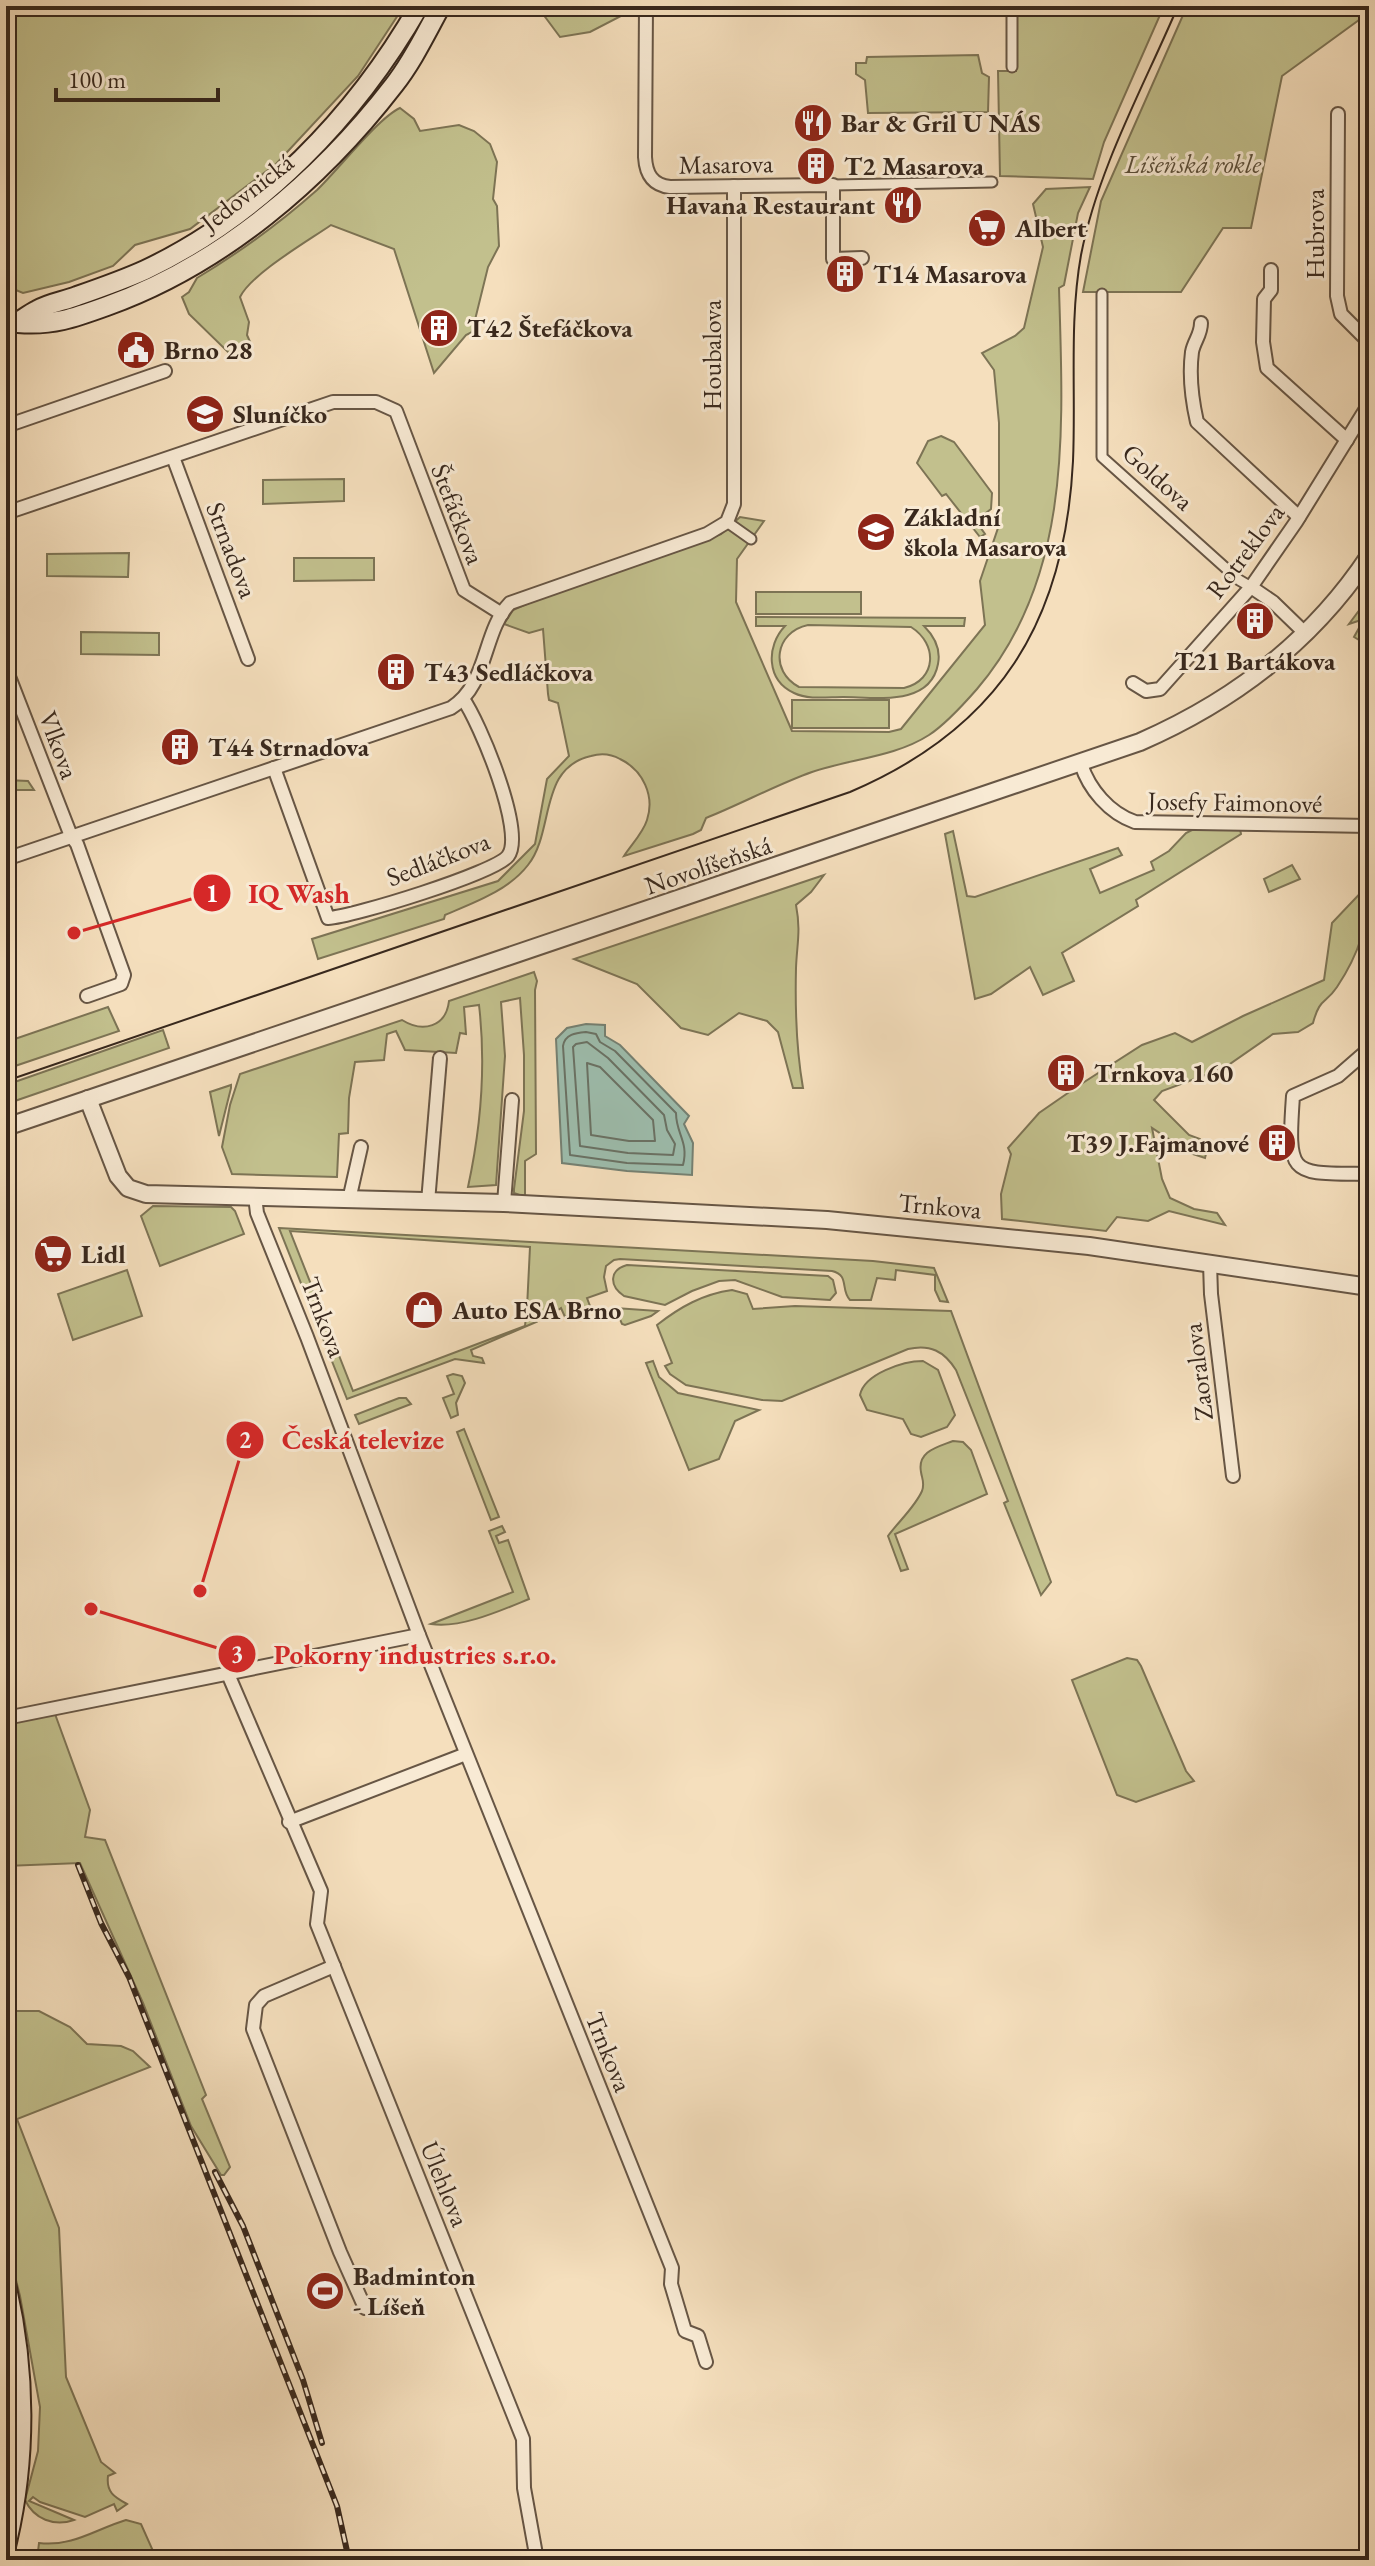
<svg xmlns="http://www.w3.org/2000/svg" width="1375" height="2566" font-family="'EB Garamond',serif">
<style>
.green{fill:#c2c08d;stroke:#7d7455;stroke-width:2;fill-rule:evenodd}
.water{fill:#9dbdad;stroke:#758173;stroke-width:2}
.lines{fill:none;stroke-linecap:round;stroke-linejoin:round}
.shore{stroke:#6a7265;stroke-width:2}
.pedestrian-casing{stroke:#675645;stroke-width:13}
.minor-casing{stroke:#675645;stroke-width:16}
.tertiary-casing{stroke:#675645;stroke-width:20}
.secondary-casing{stroke:#38281d;stroke-width:22}
.pedestrian{stroke:#f8ead4;stroke-width:9}
.minor{stroke:#f8ead4;stroke-width:12}
.tertiary{stroke:#f8ead4;stroke-width:16}
.secondary{stroke:#f8ead4;stroke-width:18}
.tram{stroke:#38281d;stroke-width:2}
.rail-casing{stroke:#38281d;stroke-width:6}
.rail{stroke:#f8ead4;stroke-width:3;stroke-dasharray:9;stroke-linecap:butt}
.labels{text-anchor:middle;dominant-baseline:central;stroke-width:6;stroke-linejoin:round;paint-order:stroke}
.poi-label{font-size:26px;font-weight:bold;fill:#38281d;stroke:#f8ead4;text-anchor:start}
.street-label{font-size:26px;fill:#38281d;stroke:#f8ead4}
.park-label{font-size:26px;font-style:italic;fill:#5a4e39;stroke:#f8ead4}
.leader{fill:none;stroke:#d62828;stroke-width:3}
.callout-dot{fill:#d62828;stroke:#f8ead4;stroke-width:3}
.mark-label{font-size:24px;text-anchor:middle;font-weight:bold;fill:#fff}
.callout-label{font-size:28px;text-anchor:middle;font-weight:bold;fill:#d62828;stroke:#f8ead4;stroke-width:6;stroke-linejoin:round;paint-order:stroke}
</style>
<rect width="100%" height="100%" fill="#f5dfbd"/>
<filter id="stains"><feTurbulence type="fractalNoise" baseFrequency=".0025" numOctaves="4"/><feColorMatrix values="0 0 0 0 .2 0 0 0 0 .09 0 0 0 0 .02 0 0 0 .5 -.17"/></filter>
<radialGradient id="worn" r=".72"><stop offset=".6" stop-color="#630" stop-opacity="0"/><stop offset="1" stop-color="#630" stop-opacity=".3"/></radialGradient>
<g class="green">
<path d="M6,6H404L358,76L276,164L190,229L135,245L113,266L69,282L23,293L6,286Z"/>
<path d="M537,6H618L621,16L590,32L560,37Z"/>
<path d="M1016,6H1164L1104,142L1093,179L1000,176L998,71H1016Z"/>
<path d="M1187,6H1369V20H1359L1282,76L1251,228H1223L1181,292H1083L1101,201Z"/>
<path d="M978,55L982,73L989,77L988,112L868,113L865,80L856,74V63H866L867,57Z"/>
<path d="M400,108L414,119L420,131L459,125L474,131L490,144L497,162L493,199L497,206L499,246L488,267L472,332L466,335L434,373L394,249L331,225C308,241 251,274 240,297L249,322L247,335L251,344L239,357L229,353L189,314L182,297L189,292L197,278C240,252 280,223 317,190C338,170 378,118 400,108Z"/>
<path d="M1090,187L1078,213L1064,285L1059,288C1063,426 1073,577 977,689C963,705 946,724 929,735C895,757 850,759 812,772C778,784 741,804 706,818L701,830L693,834L624,856C631,845 643,833 647,820C655,796 643,770 620,759C611,754 601,753 591,756C538,768 555,831 528,865C508,891 473,903 445,915L444,919L318,959L312,939L498,881L535,844L547,779L569,756L558,703L549,700L548,694L543,629L529,633L504,624L513,610L540,598L721,534L740,517L764,521L737,559L736,602L792,731L889,732L901,729L985,625L980,581L999,525V423L994,370L982,353L1015,336L1024,328L1043,247L1033,204L1046,189Z"/>
<path d="M941,436L954,442L992,493L991,509L982,516L973,517L985,534L980,537L946,494L942,496L917,463L928,441Z"/>
<path d="M344,479V501L263,504V480Z"/>
<path d="M129,553L128,577L47,576V554Z"/>
<path d="M294,558H374V580L294,581Z"/>
<rect x="756" y="592" width="105" height="22"/>
<path d="M1369,597V637L1359,640L1354,637L1364,619L1349,624Z"/>
<path d="M756,617L965,618L964,626H924C934,636 941,649 938,664C930,707 875,697 843,697C828,697 808,700 794,693C766,680 766,646 785,626H756ZM808,625L911,627C938,644 937,680 904,688L799,687C769,671 775,632 808,625Z"/>
<path d="M81,632L159,633V655L81,654Z"/>
<rect x="792" y="700" width="97" height="28"/>
<path d="M6,780L28,781L34,790H6Z"/>
<path d="M1240,829L1241,834L1136,900L1138,906L1062,953L1074,981L1043,995L1030,967L991,994L975,999L945,834L953,831L967,896L975,897L1118,848L1122,855L1090,869L1100,893L1154,870L1151,862L1169,851L1186,833L1192,830Z"/>
<path d="M1292,865L1300,879L1269,892L1264,879Z"/>
<path d="M824,875L811,892L796,905C801,931 797,943 796,968C795,1009 796,1048 803,1088H793L778,1032L767,1021L739,1013L708,1035L681,1028L637,984L574,959Z"/>
<path d="M1369,884C1369,923 1359,954 1337,987C1325,1005 1320,997 1313,1023L1298,1032L1273,1034L1224,1068L1162,1091L1154,1100L1189,1135L1200,1139L1207,1150L1205,1158L1190,1153L1152,1128L1162,1179L1170,1198L1194,1209L1217,1213L1225,1225L1169,1211L1148,1221L1117,1217L1106,1231L1002,1219L1001,1194L1011,1154L1008,1148L1039,1113L1078,1086L1142,1045L1175,1033L1192,1042L1243,1016L1324,980L1332,923Z"/>
<path d="M534,972L537,981L535,990L536,1154L525,1161V1197L514,1193V1189L524,1111V1055L520,998L501,1002L505,1056L496,1185L468,1187C481,1127 486,1065 479,1005L464,1007L466,1034L460,1033L456,1053L405,1050L396,1031L387,1034L384,1060L355,1062L349,1098L348,1133L339,1134L337,1177L232,1174L222,1147L230,1105L240,1074L402,1020C423,1033 446,1027 449,1001Z"/>
<path d="M108,1007L119,1031L6,1069V1042Z"/>
<path d="M163,1030L169,1048L6,1104V1085Z"/>
<path d="M231,1085V1088L219,1136L210,1092Z"/>
<path d="M153,1206L231,1207L235,1211L244,1234L160,1266L141,1216Z"/>
<path d="M279,1228L873,1261L934,1268L948,1302L940,1301L935,1290V1275L896,1270L895,1280L877,1278L871,1300H850C840,1290 850,1275 832,1271L620,1259L614,1260L606,1266L604,1277L607,1291L587,1298L590,1306L565,1317L561,1308L547,1318L527,1308L530,1247L290,1231L353,1391L525,1326L526,1316L536,1322L471,1350L473,1356L482,1358L484,1363L455,1359L347,1399Z"/>
<path d="M627,1265L828,1276L833,1280L836,1293L830,1300L782,1297L735,1280L719,1281L692,1291L665,1305L624,1296C609,1286 609,1270 627,1265Z"/>
<path d="M127,1270L142,1316L73,1340L58,1294Z"/>
<path d="M732,1290L747,1294L753,1309L795,1306L951,1311L1051,1582L1041,1595L1004,1503L1008,1501L956,1370C944,1351 930,1344 908,1349L782,1401L762,1400L686,1385L670,1374L665,1366L672,1363L657,1325C680,1307 703,1294 732,1290Z"/>
<path d="M615,1308L658,1311L651,1316L625,1325L622,1324Z"/>
<path d="M653,1361L659,1377L678,1393L759,1410L735,1421L719,1459L689,1470L646,1363Z"/>
<path d="M923,1361L938,1370L955,1415L947,1427L921,1437L911,1434L903,1419L867,1410L860,1395C864,1374 903,1361 923,1361Z"/>
<path d="M453,1374L462,1376L465,1383L456,1403L458,1415L451,1418L443,1398L454,1394L447,1376Z"/>
<path d="M399,1398H406L411,1404L359,1424L355,1415Z"/>
<path d="M464,1429L499,1517L491,1520L457,1432Z"/>
<path d="M953,1441L963,1442L971,1450L987,1494L895,1534L908,1569L901,1571L888,1536C898,1522 915,1507 922,1491C925,1483 922,1479 921,1472C917,1451 938,1447 953,1441Z"/>
<path d="M502,1526L505,1532L496,1536L499,1543L508,1540L529,1599C502,1610 460,1629 431,1624L513,1592L489,1531Z"/>
<path d="M1127,1658L1137,1660L1141,1666L1186,1771L1194,1781L1136,1802L1117,1795L1072,1680Z"/>
<path d="M55,1714L90,1810L85,1837L105,1840L206,2095L202,2099L230,2167L224,2175H221L191,2126L143,2003L80,1863L6,1866V1724Z"/>
<path d="M6,2011H39L70,2027L87,2044L121,2046L133,2051L150,2067L17,2119L59,2228L66,2377L101,2462L115,2473L108,2476C106,2492 114,2497 127,2504L117,2511L114,2504L85,2517L40,2502L33,2497L29,2501L74,2520C54,2527 34,2519 25,2500L38,2451L40,2407L20,2296L6,2240Z"/>
<path d="M126,2520L141,2524L157,2560H37L39,2543C73,2547 96,2529 126,2520Z"/>
</g>
<path class="water" d="M586,1024L605,1025V1036L620,1045L689,1116L684,1124L693,1143L692,1175L627,1171L562,1163L556,1039L567,1028Z"/>
<g class="lines">
<g class="shore">
<path d="M586,1032L596,1034L600,1042L615,1051L676,1113C676,1134 689,1142 683,1165L627,1163L570,1155L563,1046C565,1034 576,1033 586,1032Z"/>
<path d="M587,1042L608,1058L664,1115L667,1130L675,1144L673,1155L628,1153L580,1146L573,1047L576,1044Z"/>
<path d="M587,1063L600,1067L653,1120L655,1141H629L591,1135Z"/>
</g>
<g class="pedestrian-casing">
<g id="pedestrian">
<path d="M1012,6V67"/>
<path d="M833,185L992,182"/>
<path d="M1102,294V457L1239,580L1251,587"/>
<path d="M727,522L751,539"/>
</g>
</g>
<g class="minor-casing">
<g id="minor">
<path d="M646,6L645,157C646,174 652,185 670,187L833,185V259L862,258"/>
<path d="M1338,114L1337,296L1341,314L1369,342"/>
<path d="M1271,270V290L1264,299L1263,342L1267,368L1347,440"/>
<path d="M1201,323C1201,335 1194,341 1192,352C1189,375 1192,400 1197,422L1299,517"/>
<path d="M6,426L165,371"/>
<path d="M173,457L248,659"/>
<path d="M6,513L333,402H376L396,411L464,590L502,614"/>
<path d="M1251,587L1273,602L1306,634"/>
<path d="M6,669L71,836L77,844L124,975L121,984L87,996"/>
<path d="M1133,683L1146,691L1160,689L1251,587L1296,522L1369,404"/>
<path d="M1081,764C1089,789 1109,813 1135,822L1369,826"/>
<path d="M274,768L328,918C352,917 495,873 508,856C526,833 479,721 463,699"/>
<path d="M6,859L451,708C489,684 482,632 510,603L707,534L727,522L734,504V186"/>
<path d="M1369,1049L1338,1076L1293,1096C1287,1179 1291,1173 1369,1174"/>
<path d="M255,1196L257,1213L307,1337L419,1635L672,2268L671,2284L685,2331L698,2336L706,2362"/>
<path d="M349,1200L361,1147"/>
<path d="M428,1202L440,1058"/>
<path d="M504,1203L512,1100"/>
<path d="M1210,1263L1211,1294L1233,1476"/>
<path d="M228,1674L321,1891L317,1924L523,2439L524,2488L537,2560"/>
<path d="M6,1718L419,1635"/>
<path d="M289,1822L466,1754"/>
<path d="M334,1966L264,1996L256,2005L253,2029L340,2252L365,2308"/>
</g>
</g>
<g class="tertiary-casing">
<g id="tertiary">
<path d="M88,1099L118,1176L128,1188L146,1194L504,1203L827,1220L1089,1246L1369,1287"/>
<path d="M6,1127L1140,742C1234,701 1312,642 1369,556"/>
</g>
</g>
<g class="secondary-casing">
<g id="secondary">
<path d="M16,323C23,319 29,314 37,310C49,303 64,301 77,296C100,288 123,280 145,270C261,215 356,116 419,6"/>
<path d="M18,323C52,326 74,318 107,306C221,265 320,181 394,85C413,61 426,33 441,6"/>
<path d="M6,2284C26,2368 27,2461 6,2546"/>
</g>
</g>
<use href="#pedestrian" class="pedestrian"/>
<use href="#minor" class="minor"/>
<use href="#tertiary" class="tertiary"/>
<use href="#secondary" class="secondary"/>
<path class="tram" d="M6,1081L850,792C1000,728 1065,621 1073,461C1076,392 1069,322 1081,255C1098,168 1144,86 1178,6"/>
<g class="rail-casing">
<g id="rail">
<path d="M78,1865L101,1923L129,1977L337,2506L349,2560"/>
<path d="M215,2172L243,2226L303,2380L322,2443"/>
</g>
</g>
<use href="#rail" class="rail"/>
</g>
<defs>
<g id="restaurant-disc" transform="scale(2)"><circle r="9.5" fill="#8f2418" stroke="#f8ead4"/><path d="M-5-6h1v4h1v-4h1v4h1v-4h1v5L-1.5 .5V6h-2V.5L-5-1ZM5-6V6H3V1.5H1.5Q1.5-4 5-6Z" fill="#fff"/></g>
<g id="building-disc" transform="scale(2)"><circle r="9.5" fill="#8f2418" stroke="#f8ead4"/><path d="M-4-6H4V6H1V3H-1V6H-4ZM-2.5-4.3h1.7v1.8h-1.7ZM.8-4.3h1.7v1.8H.8ZM-2.5-1h1.7V.8h-1.7ZM.8-1h1.7V.8H.8Z" fill="#fff"/></g>
<g id="supermarket-disc" transform="scale(2)"><circle r="9.5" fill="#8f2418" stroke="#f8ead4"/><path d="M-6-5.5h2.5l.6 2H6L4.5 2H-2.5L-4.4-4H-6ZM-1.5 3.2a1.3 1.3 0 1 0 .1 0ZM3 3.2a1.3 1.3 0 1 0 .1 0Z" fill="#fff"/></g>
<g id="civic-disc" transform="scale(2)"><circle r="9.5" fill="#8f2418" stroke="#f8ead4"/><path d="M-.6-6.5H3V-4.5H.6V-3L4-1V1h2V6H-6V1h2V-1L-.6-3ZM-1.2 2.5V6h2.4V2.5Z" fill="#fff"/></g>
<g id="school-disc" transform="scale(2)"><circle r="9.5" fill="#8f2418" stroke="#f8ead4"/><path d="M0-5L7-2L0 1L-7-2ZM-4 1L0 2.5L4 1V4Q0 6-4 4Z" fill="#fff"/></g>
<g id="shop-disc" transform="scale(2)"><circle r="9.5" fill="#8f2418" stroke="#f8ead4"/><path d="M-5-2.5h2.3a2.7 3.5 0 0 1 5.4 0H5L5.5 6h-11ZM-1.5-2.5h3a1.5 2.3 0 0 0-3 0Z" fill="#fff"/></g>
<g id="stadium-disc" transform="scale(2)"><circle r="9.5" fill="#8f2418" stroke="#f8ead4"/><path d="M0-5a6.5 5 0 1 0 0 10a6.5 5 0 1 0 0-10ZM-3.5-1.8h7v3.6h-7Z" fill="#fff"/></g>
</defs>
<g fill-rule="evenodd">
<use href="#restaurant-disc" x="813" y="123"/>
<use href="#building-disc" x="816" y="166"/>
<use href="#restaurant-disc" x="903" y="205"/>
<use href="#supermarket-disc" x="987" y="228"/>
<use href="#building-disc" x="845" y="274"/>
<use href="#building-disc" x="439" y="328"/>
<use href="#civic-disc" x="136" y="350"/>
<use href="#school-disc" x="205" y="414"/>
<use href="#school-disc" x="876" y="532"/>
<use href="#building-disc" x="1255" y="621"/>
<use href="#building-disc" x="396" y="672"/>
<use href="#building-disc" x="180" y="747"/>
<use href="#building-disc" x="1066" y="1073"/>
<use href="#building-disc" x="1277" y="1143"/>
<use href="#supermarket-disc" x="53" y="1254"/>
<use href="#shop-disc" x="424" y="1310"/>
<use href="#stadium-disc" x="325" y="2291"/>
</g>
<g class="labels">
<g class="poi-label">
<text x="841" y="123">Bar &amp; Gril U NÁS</text>
<text x="844" y="166">T2 Masarova</text>
<text x="875" y="205" text-anchor="end">Havana Restaurant</text>
<text x="1015" y="228">Albert</text>
<text x="873" y="274">T14 Masarova</text>
<text x="467" y="328">T42 Štefáčkova</text>
<text x="164" y="350">Brno 28</text>
<text x="233" y="414">Sluníčko</text>
<text x="904" y="517">Základní<tspan x="904" dy="30">škola Masarova</tspan></text>
<text x="1255" y="661" text-anchor="middle">T21 Bartákova</text>
<text x="424" y="672">T43 Sedláčkova</text>
<text x="208" y="747">T44 Strnadova</text>
<text x="1094" y="1073">Trnkova 160</text>
<text x="1249" y="1143" text-anchor="end">T39 J.Fajmanové</text>
<text x="81" y="1254">Lidl</text>
<text x="452" y="1310">Auto ESA Brno</text>
<text x="353" y="2276">Badminton<tspan x="353" dy="30">- Líšeň</tspan></text>
</g>
<g class="street-label">
<text transform="translate(726 164) rotate(-1)">Masarova</text>
<text transform="translate(247 192) rotate(-38)">Jedovnická</text>
<text transform="translate(1315 234) rotate(-90)">Hubrova</text>
<text transform="translate(712 355) rotate(-90)">Houbalova</text>
<text transform="translate(1158 477) rotate(42)">Goldova</text>
<text transform="translate(458 514) rotate(69)">Štefáčkova</text>
<text transform="translate(232 550) rotate(69)">Strnadova</text>
<text transform="translate(1245 551) rotate(-53)">Rotreklova</text>
<text transform="translate(59 745) rotate(70)">Vlkova</text>
<text transform="translate(1235 802) rotate(1)">Josefy Faimonové</text>
<text transform="translate(438 859) rotate(-21)">Sedláčkova</text>
<text transform="translate(708 865) rotate(-19)">Novolíšeňská</text>
<text transform="translate(940 1206) rotate(5)">Trnkova</text>
<text transform="translate(324 1317) rotate(69)">Trnkova</text>
<text transform="translate(1198 1372) rotate(-97)">Zaoralova</text>
<text transform="translate(609 2052) rotate(68)">Trnkova</text>
<text transform="translate(445 2184) rotate(68)">Úlehlova</text>
</g>
<g class="park-label">
<text x="1193" y="164">Líšeňská rokle</text>
</g>
</g>
<path class="leader" d="M74 933L212 893M200 1591L245 1440M91 1609L237 1654"/>
<g class="callout-dot">
<circle cx="74" cy="933" r="8"/>
<circle cx="200" cy="1591" r="8"/>
<circle cx="91" cy="1609" r="8"/>
<circle cx="212" cy="893" r="20"/>
<circle cx="245" cy="1440" r="20"/>
<circle cx="237" cy="1654" r="20"/>
</g>
<g class="mark-label">
<text x="212" y="902">1</text>
<text x="245" y="1448">2</text>
<text x="237" y="1662">3</text>
</g>
<g class="callout-label">
<text x="299" y="903">IQ Wash</text>
<text x="363" y="1449">Česká televize</text>
<text x="415" y="1664">Pokorny industries s.r.o.</text>
</g>
<rect width="1375" height="2566" fill="none" stroke="#f5dfbd" stroke-width="32"/>
<rect x="8" y="8" width="1359" height="2550" fill="none" stroke="#38281d" stroke-width="4"/>
<rect x="16" y="16" width="1343" height="2534" fill="none" stroke="#38281d" stroke-width="2"/>
<path d="M56 88v12h162v-12" fill="none" stroke="#38281d" stroke-width="4"/>
<text x="68" y="88" font-size="24" fill="#38281d" stroke="#f8ead4" stroke-width="6" paint-order="stroke">100 m</text>
<rect width="100%" height="100%" filter="url(#stains)"/>
<rect width="100%" height="100%" fill="url(#worn)"/>
</svg>
